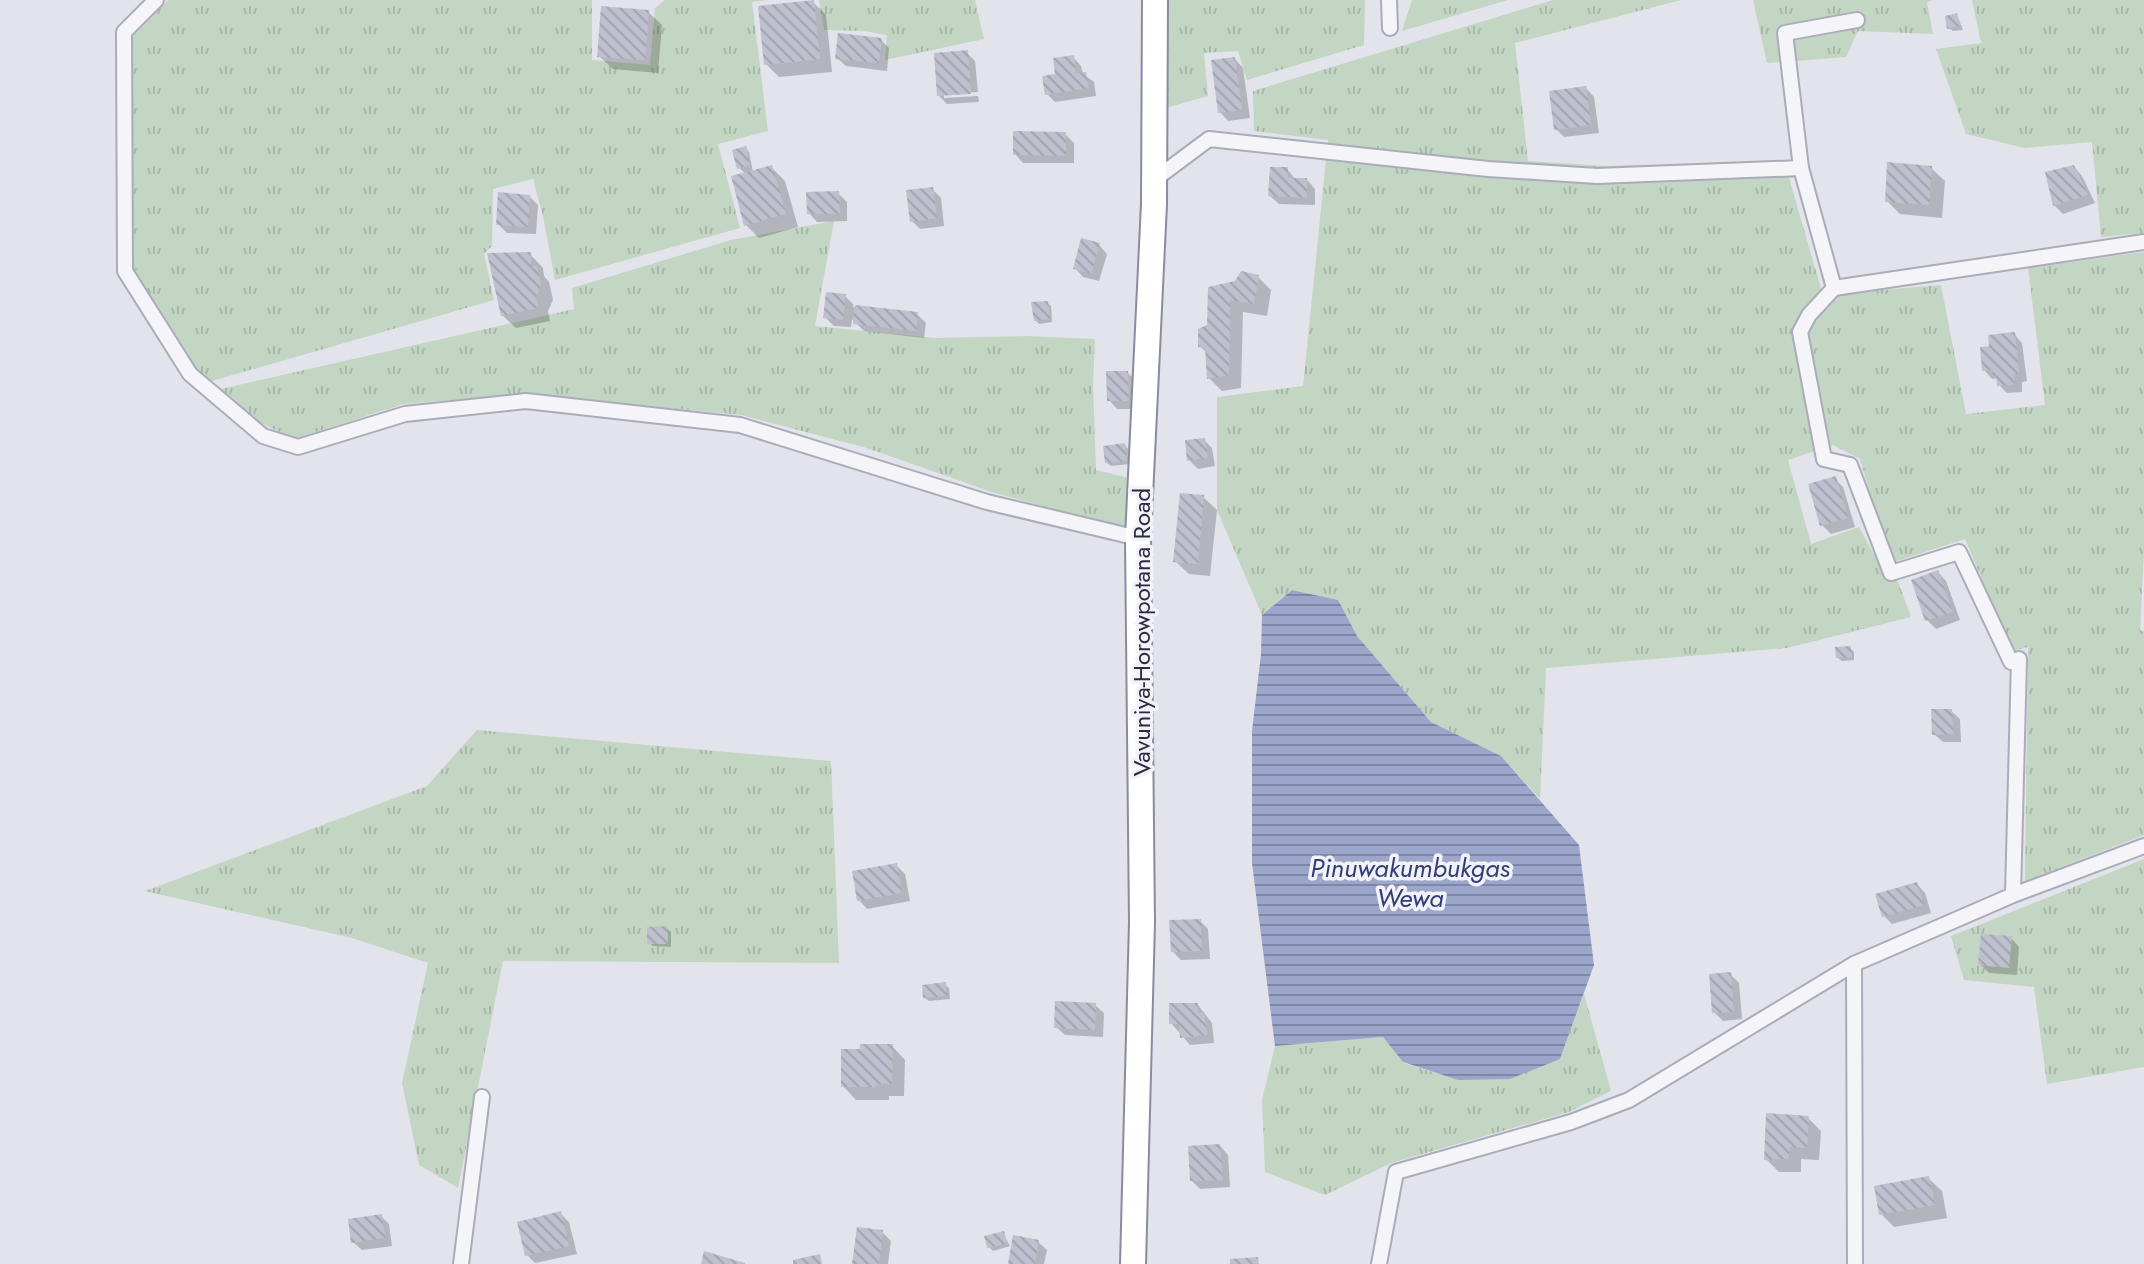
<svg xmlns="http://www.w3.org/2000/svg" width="2144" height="1264" font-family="Jost,sans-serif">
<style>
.grass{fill:url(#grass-tufts)}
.water{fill:url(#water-rules)}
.shadow{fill:#0003}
.building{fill:url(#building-back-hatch)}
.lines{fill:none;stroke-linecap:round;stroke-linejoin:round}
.minor-casing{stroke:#aaacb9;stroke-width:18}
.trunk-casing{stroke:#898ba2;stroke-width:28}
.minor{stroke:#f5f5f9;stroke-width:14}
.trunk{stroke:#fff;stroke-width:24}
.labels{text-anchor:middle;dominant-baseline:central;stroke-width:7;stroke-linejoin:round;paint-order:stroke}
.street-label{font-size:24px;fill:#292b43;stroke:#f2f2f8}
.water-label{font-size:26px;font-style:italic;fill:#323e78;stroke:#f2f2f8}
</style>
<defs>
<pattern id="grass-tufts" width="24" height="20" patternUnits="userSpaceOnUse" patternTransform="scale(2)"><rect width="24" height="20" fill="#c3d5c3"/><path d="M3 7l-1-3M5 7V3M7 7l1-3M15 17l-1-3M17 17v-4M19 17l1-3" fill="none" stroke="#a8b7a9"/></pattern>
<pattern id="water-rules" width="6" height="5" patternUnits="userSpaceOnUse" patternTransform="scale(2)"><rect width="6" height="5" fill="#9ca6cb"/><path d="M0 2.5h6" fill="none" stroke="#7f87a6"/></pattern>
<pattern id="building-back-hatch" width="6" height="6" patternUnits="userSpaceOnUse" patternTransform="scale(2)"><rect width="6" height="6" fill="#bfc0ce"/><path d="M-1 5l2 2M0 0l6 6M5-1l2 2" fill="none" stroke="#a4a5b2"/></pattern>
</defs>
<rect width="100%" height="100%" fill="#e2e3eb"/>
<g class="grass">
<path d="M168,0H592V60L650,65L655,8L665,0H768L752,2L768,131L718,144L740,228L555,280L543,216L533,179L493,189L492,246L484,254L494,300L205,383L130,270L126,121L132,36Z"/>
<path d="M819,0H975L984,39L885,60L887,35L863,31L824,30Z"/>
<path d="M1168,0H1365L1364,45L1247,80L1238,51L1204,53L1208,96L1162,109Z"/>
<path d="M1412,0H1508L1402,31Z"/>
<path d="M1553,0H1681L1515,43L1528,161L1606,166L1784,161L1823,295L1941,285L1966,414L2045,405L2028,268L2144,252V551L2140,630L2144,631V835L2025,881L2028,647L2012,651L1965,539L1894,562L1876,514L1860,459L1833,445L1788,460L1811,544L1859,527L1888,580L1897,579L1911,617L1787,648L1546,668L1540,799L1501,756L1431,722L1357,636L1337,600L1292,590L1262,615L1217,510V397L1303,386L1328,140L1254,131L1253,91Z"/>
<path d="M1753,0H1933L1927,2L1933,34L1858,31L1846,57L1767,63Z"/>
<path d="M1972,0H2144V233L2101,237L2092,142L2025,148L1966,134L1936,49L1981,43Z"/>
<path d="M834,221L815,326L934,338L1026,336L1095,339L1093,385L1096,470L1137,480L1131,531L992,492L867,448L741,415L526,394L403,404L294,439L259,422L221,389L574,309L572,288L731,240Z"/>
<path d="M477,730L831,761L839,963L503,961L458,1188L419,1165L402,1083L428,963L352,938L145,891L427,786Z"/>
<path d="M2144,859V1067L2047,1084L2034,987L1964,980L1951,936Z"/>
<path d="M1584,994L1611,1091L1569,1112L1391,1163L1325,1195L1265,1172L1262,1100L1275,1046L1383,1037L1404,1063L1458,1080L1560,1059Z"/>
</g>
<path class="water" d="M1292,590L1338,600L1357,636L1431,722L1501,756L1579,845L1594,965L1560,1059L1510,1079L1458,1080L1403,1062L1383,1037L1275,1046L1252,863V731L1261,654L1262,615Z"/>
<g class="shadow">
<path d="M813,2L826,15L832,72L779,77L766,64Z"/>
<path d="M648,12L662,25L658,73L613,69L599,56Z"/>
<path d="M1957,15L1963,30L1953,31L1949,28Z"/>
<path d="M881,40L889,48L887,71L846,66L837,58Z"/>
<path d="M967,53L975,61L978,92L944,94V98L978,96L979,102L947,104L939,96Z"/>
<path d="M1073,57L1081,66L1083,74L1094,82L1096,96L1055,102L1047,94Z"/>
<path d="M1235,59L1243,68L1250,118L1228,121L1220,112Z"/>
<path d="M1586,88L1594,97L1599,133L1564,137L1556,129Z"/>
<path d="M1065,134L1074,143V163H1023L1015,154Z"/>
<path d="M746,148L749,152L753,172L772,168L785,181L798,227L759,238L746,225V174L739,168Z"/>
<path d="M2074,167L2082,176L2095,203L2063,214L2054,205Z"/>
<path d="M1931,168L1945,181L1942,218L1900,214L1887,201Z"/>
<path d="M1287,169L1296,180H1307L1315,189V205L1279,204L1270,196Z"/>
<path d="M933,190L941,198L944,226L920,229L912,221Z"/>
<path d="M838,193L847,202V221L817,222L809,213Z"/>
<path d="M529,196L538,205L536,234L507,233L498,224Z"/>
<path d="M1099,245L1107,254L1099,281L1083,277L1075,268Z"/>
<path d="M530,254L543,268L544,276L549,282L553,300L548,311L550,321L516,328L502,315Z"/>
<path d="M1258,277L1271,290L1267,316L1243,312L1241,388L1222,391L1209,378L1207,353L1200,346L1208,326L1210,289Z"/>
<path d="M845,296L853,304V307L917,314L926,323L924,338L864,331L852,319L851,327L834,326L825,317Z"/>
<path d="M1047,303L1051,306L1052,322L1039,324L1035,320Z"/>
<path d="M2014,334L2022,343L2027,381L2022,382V392L2007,393L1999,385L1998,378L1992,379L1984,370L1992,348Z"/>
<path d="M1128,373L1136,381V409H1117L1109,400Z"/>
<path d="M1204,440L1212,448L1215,466L1198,469L1189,460Z"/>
<path d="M1125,445L1128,449L1130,464L1111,466L1107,463Z"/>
<path d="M1835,479L1843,487L1855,527L1831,534L1822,525Z"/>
<path d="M1203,497L1217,510L1210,576L1189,574L1175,561Z"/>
<path d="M1938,572L1946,581L1960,620L1936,629L1927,620Z"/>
<path d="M1850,648L1854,652V660L1842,661L1838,658Z"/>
<path d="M1951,711L1960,719L1961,742H1943L1934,734Z"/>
<path d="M896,865L905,874L910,901L867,909L859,900Z"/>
<path d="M1917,884L1925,893L1931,913L1892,924L1884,916Z"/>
<path d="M1200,921L1208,929L1210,959L1181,960L1172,951Z"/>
<path d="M667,928L671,932V947L653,946L649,943Z"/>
<path d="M2011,938L2019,947L2017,975L1989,973L1980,964Z"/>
<path d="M1730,974L1739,983L1742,1019L1723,1021L1714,1012Z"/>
<path d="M945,985L949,988L950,999L929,1001L925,998Z"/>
<path d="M1095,1005L1104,1013L1103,1037L1065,1035L1056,1027Z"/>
<path d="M1198,1005L1212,1023L1214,1043L1190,1045L1171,1023Z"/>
<path d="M892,1046L905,1060L904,1096H889V1100H856L843,1086Z"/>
<path d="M1808,1118L1821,1131L1819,1160L1801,1159V1172H1779L1766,1159Z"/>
<path d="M1220,1146L1228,1155L1230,1187L1200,1189L1192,1181Z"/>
<path d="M1928,1178L1942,1191L1947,1218L1894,1227L1881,1214Z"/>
<path d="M560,1213L569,1222L577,1254L535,1263L527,1255Z"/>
<path d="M381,1216L389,1224L392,1246L362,1250L353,1242Z"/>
<path d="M882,1232L891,1241L888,1264H854Z"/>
<path d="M1003,1233L1010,1246L993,1251L989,1247Z"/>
<path d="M1038,1242L1047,1250L1044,1264H1010Z"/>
</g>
<g class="building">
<path d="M814,0L820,59L764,65L758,6Z"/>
<path d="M601,6L649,10L645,60L597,57Z"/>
<path d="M1957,13L1960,26L1947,29L1945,16Z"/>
<path d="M838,33L882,38L879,63L835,59Z"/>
<path d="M968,50L971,94L937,96L934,53Z"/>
<path d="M1074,55L1076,73L1086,72L1089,88L1045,95L1042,76L1055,74L1053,58Z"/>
<path d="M1235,57L1242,110L1218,113L1211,60Z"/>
<path d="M1586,86L1591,125L1554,130L1549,91Z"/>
<path d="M1013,131L1066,132V156L1013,155Z"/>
<path d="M746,146L750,165L737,169L732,150Z"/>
<path d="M1887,162L1932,166L1929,205L1885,202Z"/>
<path d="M772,165L786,214L744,226L731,176Z"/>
<path d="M2074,165L2088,195L2053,206L2045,172Z"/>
<path d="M1270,167H1288V178H1307V198L1268,196Z"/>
<path d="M933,187L937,218L910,222L906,190Z"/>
<path d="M839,191L840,214H807L806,192Z"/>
<path d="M498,192L530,195L528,227L496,225Z"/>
<path d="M1081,238L1100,243L1091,274L1073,269Z"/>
<path d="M531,252V266H537L541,286L536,297L538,308L501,316L487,253Z"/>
<path d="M1241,271L1259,275L1254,304L1230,300L1229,375L1207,379L1205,348L1198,347V329L1207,325L1208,287L1235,281Z"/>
<path d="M826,292L846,294L843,320L823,318Z"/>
<path d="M1048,301L1050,319L1034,321L1031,302Z"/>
<path d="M855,305L918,312L916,331L853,324Z"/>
<path d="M2015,332L2019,373L2014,374L2015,384L1997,386L1996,375L1993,376L1992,370L1982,371L1980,347L1989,346L1988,335Z"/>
<path d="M1106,371H1128L1129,401H1107Z"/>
<path d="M1205,438L1208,458L1187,461L1185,440Z"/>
<path d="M1125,443L1127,461L1105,463L1103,446Z"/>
<path d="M1836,476L1848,518L1820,526L1808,484Z"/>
<path d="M1180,493L1204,495L1198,564L1173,562Z"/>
<path d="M1938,570L1953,612L1925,621L1911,580Z"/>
<path d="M1851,646L1852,657L1836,658L1835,647Z"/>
<path d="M1931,709H1952L1953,734L1932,735Z"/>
<path d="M897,863L902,893L857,901L852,871Z"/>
<path d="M1917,882L1924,905L1882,917L1875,894Z"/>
<path d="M1201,919L1202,951L1171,952L1169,920Z"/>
<path d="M668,926V944H647V927Z"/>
<path d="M1981,934L2012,936L2009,968L1978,965Z"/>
<path d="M1731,972L1734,1012L1712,1013L1709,974Z"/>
<path d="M946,982L947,996L923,998L922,985Z"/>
<path d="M1055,1001L1096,1003L1095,1030L1054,1028Z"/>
<path d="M1169,1003H1198V1013L1204,1012L1207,1035L1180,1038L1179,1024H1169Z"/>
<path d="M860,1044H893L892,1084H876V1087H841V1049H860Z"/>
<path d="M1766,1113L1809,1116L1807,1148L1789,1147V1159L1764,1160Z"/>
<path d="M1220,1144L1223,1180L1190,1181L1188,1146Z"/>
<path d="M1929,1176L1935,1205L1879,1215L1874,1186Z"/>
<path d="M561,1211L569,1246L525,1256L517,1222Z"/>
<path d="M382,1214L385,1238L351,1243L348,1219Z"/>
<path d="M857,1227L883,1230L879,1264H852Z"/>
<path d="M1004,1231L1007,1243L987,1248L984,1236Z"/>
<path d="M1013,1235L1039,1240L1035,1264H1008Z"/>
<path d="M704,1251L745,1263V1264H701Z"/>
<path d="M820,1254L822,1264H793V1260Z"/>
<path d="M1258,1257L1259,1264H1230V1259Z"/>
</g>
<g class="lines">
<g class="minor-casing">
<g id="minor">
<path d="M156,0L124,32L125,271L190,374L263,436L298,447L405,414L526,401L740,425L987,502L1138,538"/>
<path d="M1389,0L1390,28"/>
<path d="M1801,168L1785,33L1857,20"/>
<path d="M1154,180L1209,139L1488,169L1597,176L1801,168L1834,288L2144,242"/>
<path d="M1834,288L1809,315L1800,332L1824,459L1850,465L1891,573L1959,552L2011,662L2019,659L2013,895"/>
<path d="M1854,964L1855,1264"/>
<path d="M461,1264L482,1097"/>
<path d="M1379,1264L1396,1172L1571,1122L1629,1100L1854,964L2013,895L2144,846"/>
</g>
</g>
<g class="trunk-casing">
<path id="trunk" d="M1133,1264L1142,922L1138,538L1154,204L1155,0"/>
</g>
<use href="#minor" class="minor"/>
<use href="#trunk" class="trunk"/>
</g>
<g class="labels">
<g class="street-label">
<text transform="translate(1141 632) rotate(-90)">Vavuniya-Horowpotana Road</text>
</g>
<g class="water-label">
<text x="1410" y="868">Pinuwakumbukgas<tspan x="1410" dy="30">Wewa</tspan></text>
</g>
</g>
</svg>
